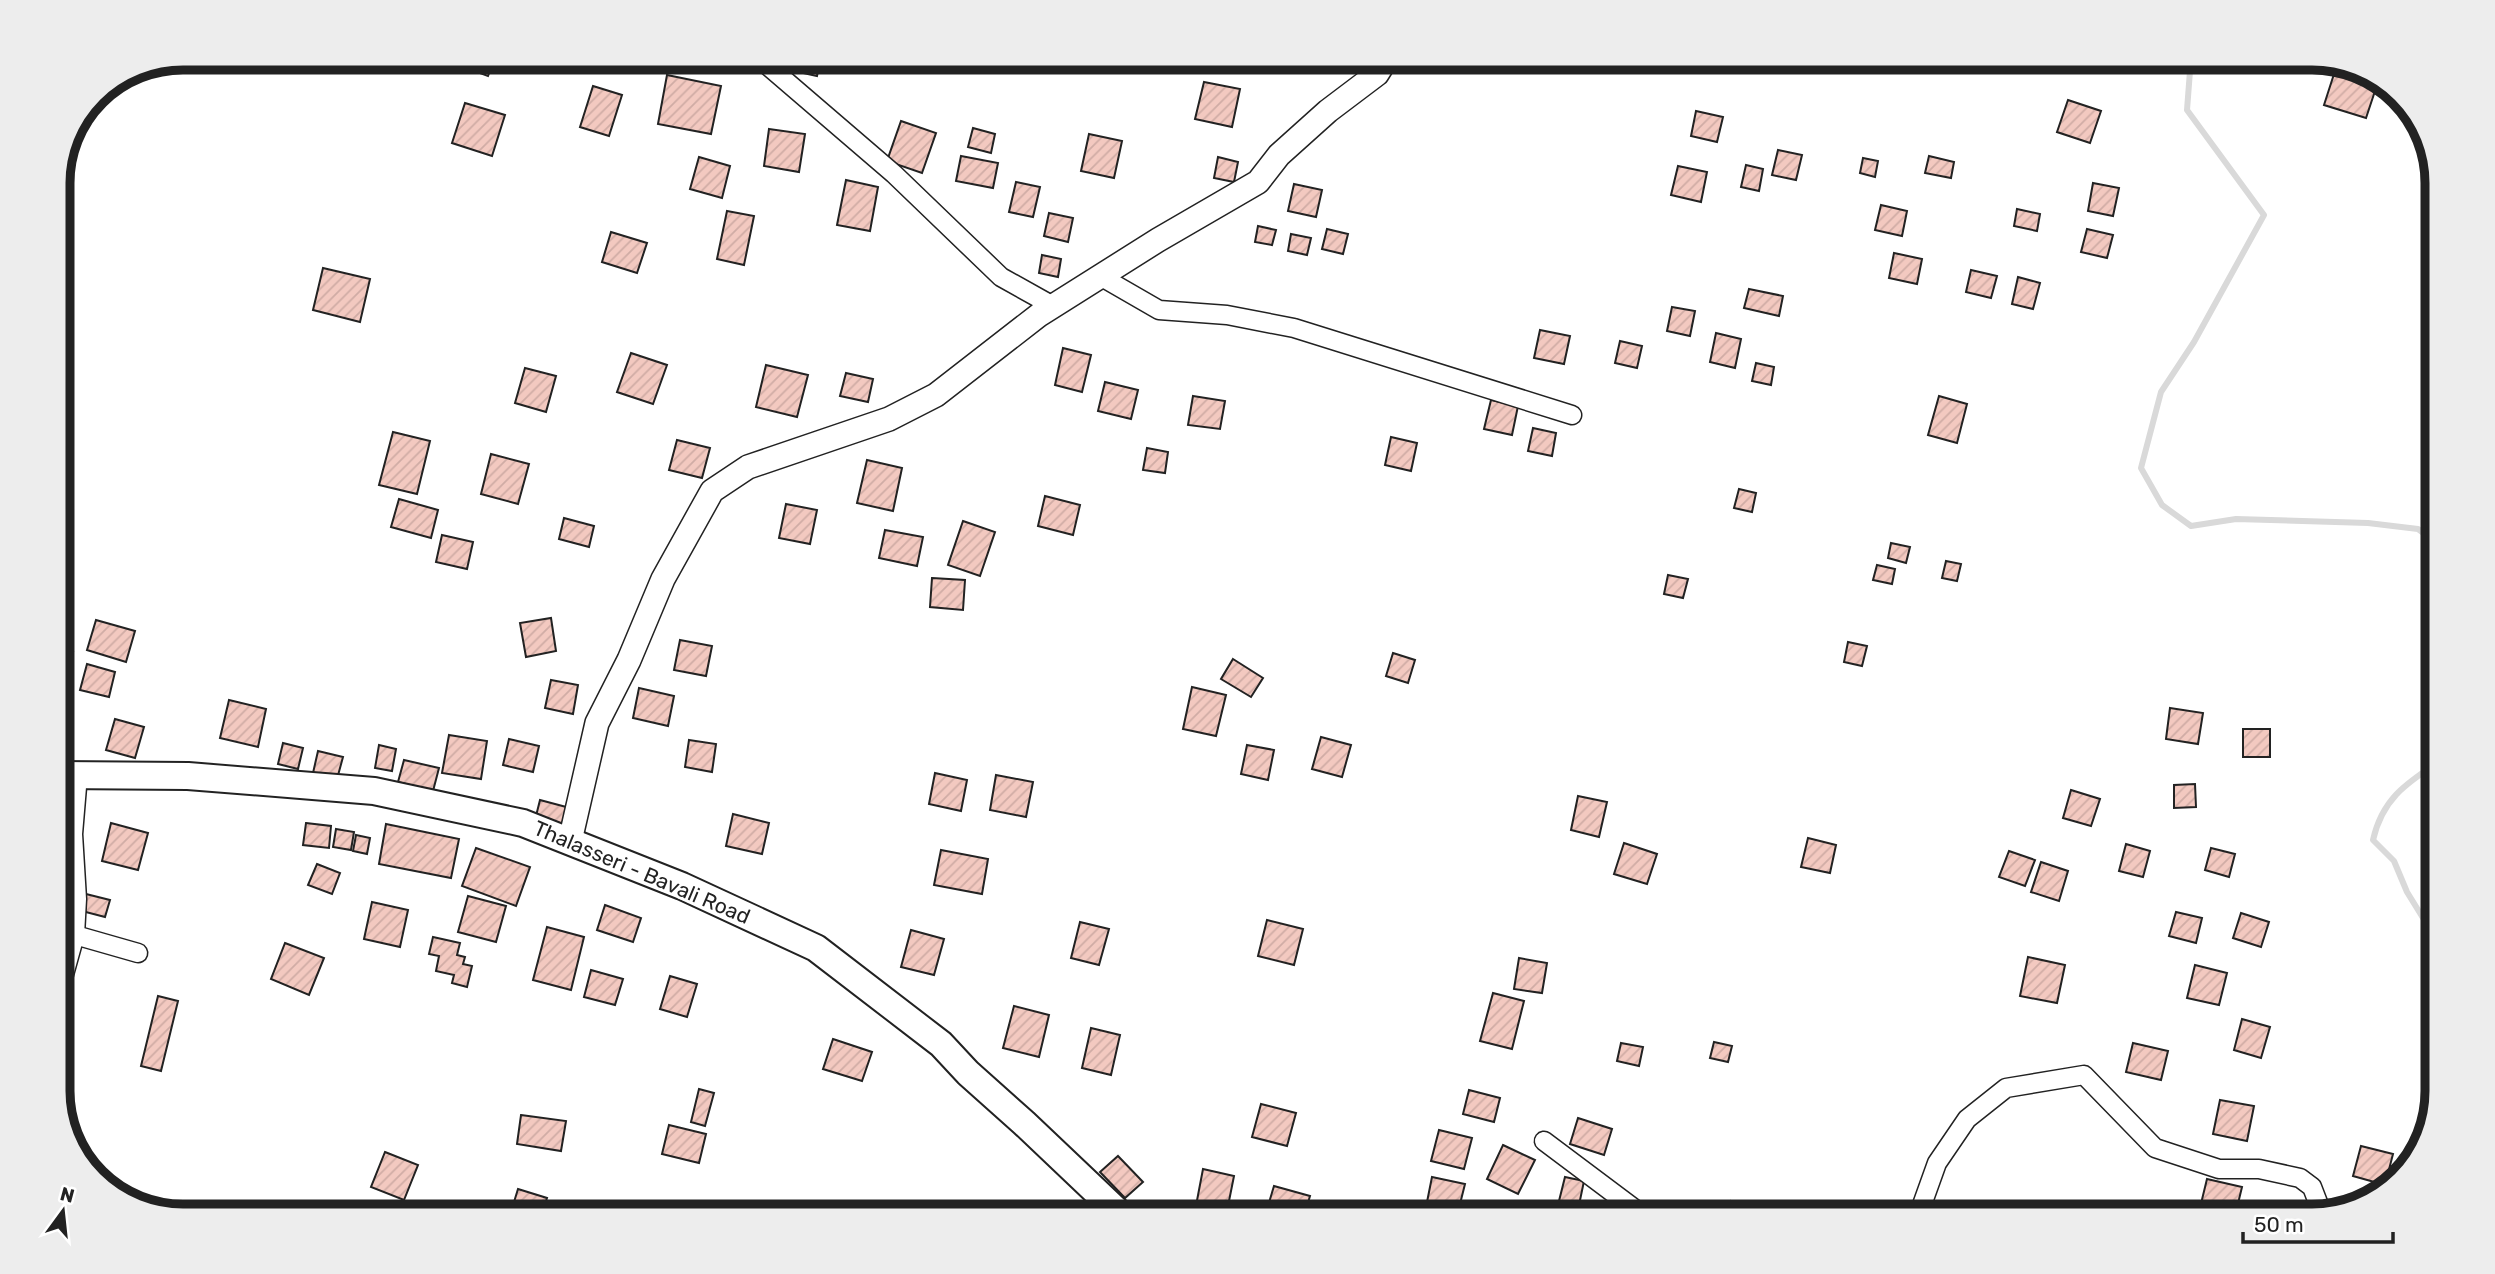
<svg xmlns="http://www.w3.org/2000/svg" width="2495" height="1274" font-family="Rubik,sans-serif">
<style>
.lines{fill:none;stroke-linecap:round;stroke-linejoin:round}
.stream{stroke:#d9d9d9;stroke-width:6}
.building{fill:url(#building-hatch);stroke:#222;stroke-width:2}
.minor-casing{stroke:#222;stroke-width:21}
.tertiary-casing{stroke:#222;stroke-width:26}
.secondary-casing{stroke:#222;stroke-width:30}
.minor{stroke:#fff;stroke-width:18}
.tertiary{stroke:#fff;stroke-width:23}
.secondary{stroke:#fff;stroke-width:26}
.labels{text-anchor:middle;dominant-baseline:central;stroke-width:5;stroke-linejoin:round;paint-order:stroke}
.street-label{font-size:21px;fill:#222;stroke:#fff}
.rim{fill:none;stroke:#222;stroke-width:9}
</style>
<defs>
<pattern id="building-hatch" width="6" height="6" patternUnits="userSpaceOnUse" patternTransform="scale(1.75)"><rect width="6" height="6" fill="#f3c9c0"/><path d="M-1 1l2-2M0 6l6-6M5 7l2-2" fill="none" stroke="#d0aca5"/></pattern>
</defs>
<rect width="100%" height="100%" fill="#fff"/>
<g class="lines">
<g class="stream">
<path d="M2191,58L2187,110L2264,215L2194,342L2161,392L2141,468L2162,505L2191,526L2236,519L2368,523L2418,529L2437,543"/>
<path d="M2437,763C2405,784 2382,800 2373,840L2394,861L2407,892L2436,939L2437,975L2434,999L2437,1004"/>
</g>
</g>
<g class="building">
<path d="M458,58H495L488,76L455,64Z"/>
<path d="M787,58H821L817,76L785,69Z"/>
<path d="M1695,58H1722L1720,67L1694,62Z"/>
<path d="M2334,74L2376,88L2366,118L2324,105Z"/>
<path d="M667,75L721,86L711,134L658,124Z"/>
<path d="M1204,82L1240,89L1232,127L1195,119Z"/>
<path d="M593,86L622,95L609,136L580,127Z"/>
<path d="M2068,100L2101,111L2090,143L2057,132Z"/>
<path d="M465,103L505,115L492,156L452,143Z"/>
<path d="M1696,111L1723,117L1717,142L1691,136Z"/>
<path d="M901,121L936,133L922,173L887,161Z"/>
<path d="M973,128L995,134L991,153L968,147Z"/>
<path d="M769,129L805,134L799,172L764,166Z"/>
<path d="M1089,134L1122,141L1114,178L1081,171Z"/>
<path d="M1778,150L1802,155L1796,180L1772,175Z"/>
<path d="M961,156L998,163L993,188L956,181Z"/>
<path d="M1929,156L1954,162L1951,178L1925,173Z"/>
<path d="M699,157L730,166L722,198L690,189Z"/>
<path d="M1218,157L1238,162L1234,182L1214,178Z"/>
<path d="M1863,158L1878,161L1875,177L1860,173Z"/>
<path d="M1746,165L1763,169L1759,191L1741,187Z"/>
<path d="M1678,166L1707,172L1701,202L1671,195Z"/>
<path d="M846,180L878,187L870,231L837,225Z"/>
<path d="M1016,182L1040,187L1033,217L1009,212Z"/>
<path d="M2093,183L2119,188L2113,216L2088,211Z"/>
<path d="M1294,184L1322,190L1316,217L1288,211Z"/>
<path d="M1881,205L1907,211L1902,236L1875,230Z"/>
<path d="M2017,209L2040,214L2037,231L2014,226Z"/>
<path d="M727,211L754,216L744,265L717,259Z"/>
<path d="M1049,213L1073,218L1068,242L1044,236Z"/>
<path d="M1258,226L1276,230L1272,245L1255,242Z"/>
<path d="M1327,229L1348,234L1343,254L1322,249Z"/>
<path d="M2087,229L2113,235L2107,258L2081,252Z"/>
<path d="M611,232L647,243L637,273L602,262Z"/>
<path d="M1291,234L1311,238L1307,255L1288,251Z"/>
<path d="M1894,253L1922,259L1917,284L1889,278Z"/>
<path d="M1042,255L1061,259L1058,277L1039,273Z"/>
<path d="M323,268L370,279L360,322L313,310Z"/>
<path d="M1971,270L1997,276L1991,298L1966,292Z"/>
<path d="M2018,277L2040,283L2033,309L2012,304Z"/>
<path d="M1749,289L1783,296L1779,316L1744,308Z"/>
<path d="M1672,307L1695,311L1690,336L1667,331Z"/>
<path d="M1540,330L1570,336L1564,364L1534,358Z"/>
<path d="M1716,333L1741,339L1735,368L1710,362Z"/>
<path d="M1620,341L1642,346L1637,368L1615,363Z"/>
<path d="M1063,348L1091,355L1082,392L1055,385Z"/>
<path d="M631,353L667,365L653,404L617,392Z"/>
<path d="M1756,363L1774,367L1771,385L1752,381Z"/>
<path d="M766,365L808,375L797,417L756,407Z"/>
<path d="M525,368L556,376L546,412L515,403Z"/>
<path d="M846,373L873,379L868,402L840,396Z"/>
<path d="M1105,382L1138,390L1131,419L1098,411Z"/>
<path d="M1193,396L1225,401L1220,429L1188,425Z"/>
<path d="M1939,396L1967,404L1957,443L1928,435Z"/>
<path d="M1491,400L1518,406L1512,435L1484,429Z"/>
<path d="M1533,428L1556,433L1552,456L1528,451Z"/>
<path d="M393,432L430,441L417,494L379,485Z"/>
<path d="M1391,437L1417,443L1411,471L1385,465Z"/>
<path d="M677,440L710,448L702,478L669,470Z"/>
<path d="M1147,448L1168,452L1165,473L1143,470Z"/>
<path d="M491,454L529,464L518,504L481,494Z"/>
<path d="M867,460L902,468L893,511L857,503Z"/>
<path d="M1739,489L1756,493L1752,512L1734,508Z"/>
<path d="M1045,496L1080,505L1073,535L1038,526Z"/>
<path d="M399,499L438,510L431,538L391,527Z"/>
<path d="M786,504L817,510L810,544L779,538Z"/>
<path d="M564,518L594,526L589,547L559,539Z"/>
<path d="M963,521L995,532L980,576L948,565Z"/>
<path d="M885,530L923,537L917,566L879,558Z"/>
<path d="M442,535L473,542L467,569L436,562Z"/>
<path d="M1891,543L1910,547L1906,563L1888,558Z"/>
<path d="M1946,561L1961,564L1957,581L1942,578Z"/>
<path d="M1877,565L1895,569L1892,584L1873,580Z"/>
<path d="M1668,575L1688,579L1683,598L1664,594Z"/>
<path d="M932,578L965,580L963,610L930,607Z"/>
<path d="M551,618L556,651L526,657L520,623Z"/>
<path d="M96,620L135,631L126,662L87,650Z"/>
<path d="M680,640L712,646L706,676L674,670Z"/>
<path d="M1848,642L1867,646L1862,666L1844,662Z"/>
<path d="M58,648L73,652L62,699H58Z"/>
<path d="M1393,653L1415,660L1408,683L1386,676Z"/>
<path d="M1233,659L1263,678L1251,697L1221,679Z"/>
<path d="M87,664L115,672L109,697L80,690Z"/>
<path d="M551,680L578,685L573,714L545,708Z"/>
<path d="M1192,687L1226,695L1216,736L1183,729Z"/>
<path d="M639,688L674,696L668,726L633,718Z"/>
<path d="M229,700L266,709L258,747L220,738Z"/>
<path d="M2170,708L2203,713L2198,744L2166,739Z"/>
<path d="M115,719L144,727L135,758L106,750Z"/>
<rect x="2243" y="729" width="27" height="28"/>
<path d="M449,735L487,741L481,779L442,773Z"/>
<path d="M1321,737L1351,745L1342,777L1312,769Z"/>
<path d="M509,739L539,746L533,772L503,765Z"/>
<path d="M689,740L716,744L712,772L685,767Z"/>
<path d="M283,743L303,748L298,769L278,764Z"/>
<path d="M379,745L396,749L392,771L375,768Z"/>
<path d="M1247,745L1274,750L1268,780L1241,774Z"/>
<path d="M318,751L343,757L337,779L313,773Z"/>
<path d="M404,760L439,768L433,791L398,782Z"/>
<path d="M935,773L967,780L961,811L929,804Z"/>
<path d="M996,775L1033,782L1026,817L990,810Z"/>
<path d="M2195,784L2196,807L2174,808V785Z"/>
<path d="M2071,790L2100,799L2091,826L2063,818Z"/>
<path d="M1578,796L1607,802L1599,837L1571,830Z"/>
<path d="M540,800L570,808L563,832L534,824Z"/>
<path d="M733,814L769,823L762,854L726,846Z"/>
<path d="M111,823L148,833L138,870L102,861Z"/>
<path d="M306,823L331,826L329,848L303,845Z"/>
<path d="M386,824L459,839L451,878L379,864Z"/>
<path d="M336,829L354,832L351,850L333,847Z"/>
<path d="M356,835L370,838L367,854L353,851Z"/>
<path d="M1808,838L1836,845L1830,873L1801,867Z"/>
<path d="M1624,843L1657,854L1647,884L1614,874Z"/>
<path d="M2126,844L2150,851L2143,877L2119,871Z"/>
<path d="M476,848L530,867L516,906L462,886Z"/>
<path d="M2211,848L2235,854L2229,877L2205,870Z"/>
<path d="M941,850L988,859L982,894L934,885Z"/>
<path d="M2009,851L2035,860L2025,886L1999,877Z"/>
<path d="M2041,862L2068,871L2059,901L2031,892Z"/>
<path d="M317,864L340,873L332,894L308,885Z"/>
<path d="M86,894L110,900L105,917L82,911Z"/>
<path d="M468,896L506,906L496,942L458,932Z"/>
<path d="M372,902L408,910L400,947L364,939Z"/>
<path d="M605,905L641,918L633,942L597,930Z"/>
<path d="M2176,912L2202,918L2196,943L2169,936Z"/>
<path d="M2241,913L2269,922L2261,947L2233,938Z"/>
<path d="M1267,920L1303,929L1294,965L1258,956Z"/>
<path d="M1080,922L1109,929L1099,965L1071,958Z"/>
<path d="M547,927L584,937L571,990L533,980Z"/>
<path d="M911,930L944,939L934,975L901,967Z"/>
<path d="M433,937L460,943L457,955L465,957L463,964L472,966L467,987L452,983L454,975L436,971L439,956L429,954Z"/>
<path d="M285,943L324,958L309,995L271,979Z"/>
<path d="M2028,957L2065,965L2057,1003L2020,996Z"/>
<path d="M1519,958L1547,963L1542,993L1514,989Z"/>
<path d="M2195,965L2227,973L2219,1005L2187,998Z"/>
<path d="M591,970L623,979L615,1005L584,997Z"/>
<path d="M670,976L697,984L687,1017L660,1009Z"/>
<path d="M1493,993L1524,1001L1512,1049L1480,1041Z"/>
<path d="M158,996L178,1001L161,1071L141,1066Z"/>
<path d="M1014,1006L1049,1015L1039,1057L1003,1048Z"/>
<path d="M2242,1019L2270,1027L2261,1058L2234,1050Z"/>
<path d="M1091,1028L1120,1035L1111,1075L1082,1068Z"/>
<path d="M833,1039L872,1052L862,1081L823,1069Z"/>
<path d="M1714,1042L1732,1046L1728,1062L1710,1058Z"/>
<path d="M1621,1043L1643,1047L1639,1066L1617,1061Z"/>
<path d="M2133,1043L2168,1051L2161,1080L2126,1072Z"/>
<path d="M699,1089L714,1093L705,1126L691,1122Z"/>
<path d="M1469,1090L1500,1098L1494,1122L1463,1114Z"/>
<path d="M2220,1100L2254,1106L2247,1141L2213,1134Z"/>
<path d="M1261,1104L1296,1113L1287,1146L1252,1137Z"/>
<path d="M521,1115L566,1121L561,1151L517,1144Z"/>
<path d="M1578,1118L1612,1129L1604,1155L1570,1144Z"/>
<path d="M669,1125L706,1134L699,1163L662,1154Z"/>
<path d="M1439,1130L1472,1138L1464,1169L1431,1161Z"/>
<path d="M1503,1145L1535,1160L1518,1194L1487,1179Z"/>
<path d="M2361,1146L2393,1154L2385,1185L2353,1176Z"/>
<path d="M385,1152L418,1165L404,1200L371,1187Z"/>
<path d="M1118,1156L1143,1182L1125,1198L1100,1172Z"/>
<path d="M1203,1169L1234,1176L1226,1216L1195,1211Z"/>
<path d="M1432,1177L1465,1184L1457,1216H1444L1425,1212Z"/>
<path d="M1565,1177L1584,1181L1579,1205L1559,1201Z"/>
<path d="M2207,1179L2242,1187L2235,1216H2198Z"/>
<path d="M1274,1186L1310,1196L1304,1216H1265Z"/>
<path d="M518,1189L547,1198L541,1216L510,1215Z"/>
<path d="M1731,1201L1765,1215L1764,1216H1724Z"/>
</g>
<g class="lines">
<g class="minor-casing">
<g id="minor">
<path d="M759,58L894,174L1001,277L1053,306"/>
<path d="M1100,276L1159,310L1227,315L1294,328L1572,415"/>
<path d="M75,935L138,953"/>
<path d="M58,996L75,935L77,899L73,834L78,775"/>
<path d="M1544,1141L1644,1216"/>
<path d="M1918,1216L1937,1163L1967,1119L2006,1088L2084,1075L2155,1148L2219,1169H2259L2300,1178L2312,1187L2322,1213"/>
</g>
</g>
<g class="tertiary-casing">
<path id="tertiary" d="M570,841L597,723L629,660L663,579L712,491L748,467L889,419L936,395L1039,315L1158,240L1258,182L1279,155L1328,111L1377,74L1387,58"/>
</g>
<g class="secondary-casing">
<path id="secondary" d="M58,775L188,776L374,791L523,823L682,886L816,948L941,1044L968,1073L1024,1123L1122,1216"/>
</g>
<use href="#minor" class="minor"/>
<use href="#tertiary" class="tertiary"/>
<use href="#secondary" class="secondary"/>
</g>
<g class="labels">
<g class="street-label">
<text transform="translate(642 872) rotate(23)">Thalasseri - Bavali Road</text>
</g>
</g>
<path d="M0 0H2495V1274H0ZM183 70H2312A113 113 0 0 1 2425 183V1091A113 113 0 0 1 2312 1204H183A113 113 0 0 1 70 1091V183A113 113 0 0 1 183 70Z" fill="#ededed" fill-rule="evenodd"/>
<path class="rim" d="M183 70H2312A113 113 0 0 1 2425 183V1091A113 113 0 0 1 2312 1204H183A113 113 0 0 1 70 1091V183A113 113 0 0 1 183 70Z"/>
<g transform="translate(63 1211) rotate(15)" stroke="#ffffff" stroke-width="5" paint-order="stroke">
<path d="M0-5L12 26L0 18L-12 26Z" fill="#222222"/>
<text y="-10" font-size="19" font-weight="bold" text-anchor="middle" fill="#222222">N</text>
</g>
<path d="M2243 1232v10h150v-10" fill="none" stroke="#222222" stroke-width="3.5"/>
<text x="2254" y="1232" font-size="21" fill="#222222" stroke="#ffffff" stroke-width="5" paint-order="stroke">50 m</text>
</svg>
